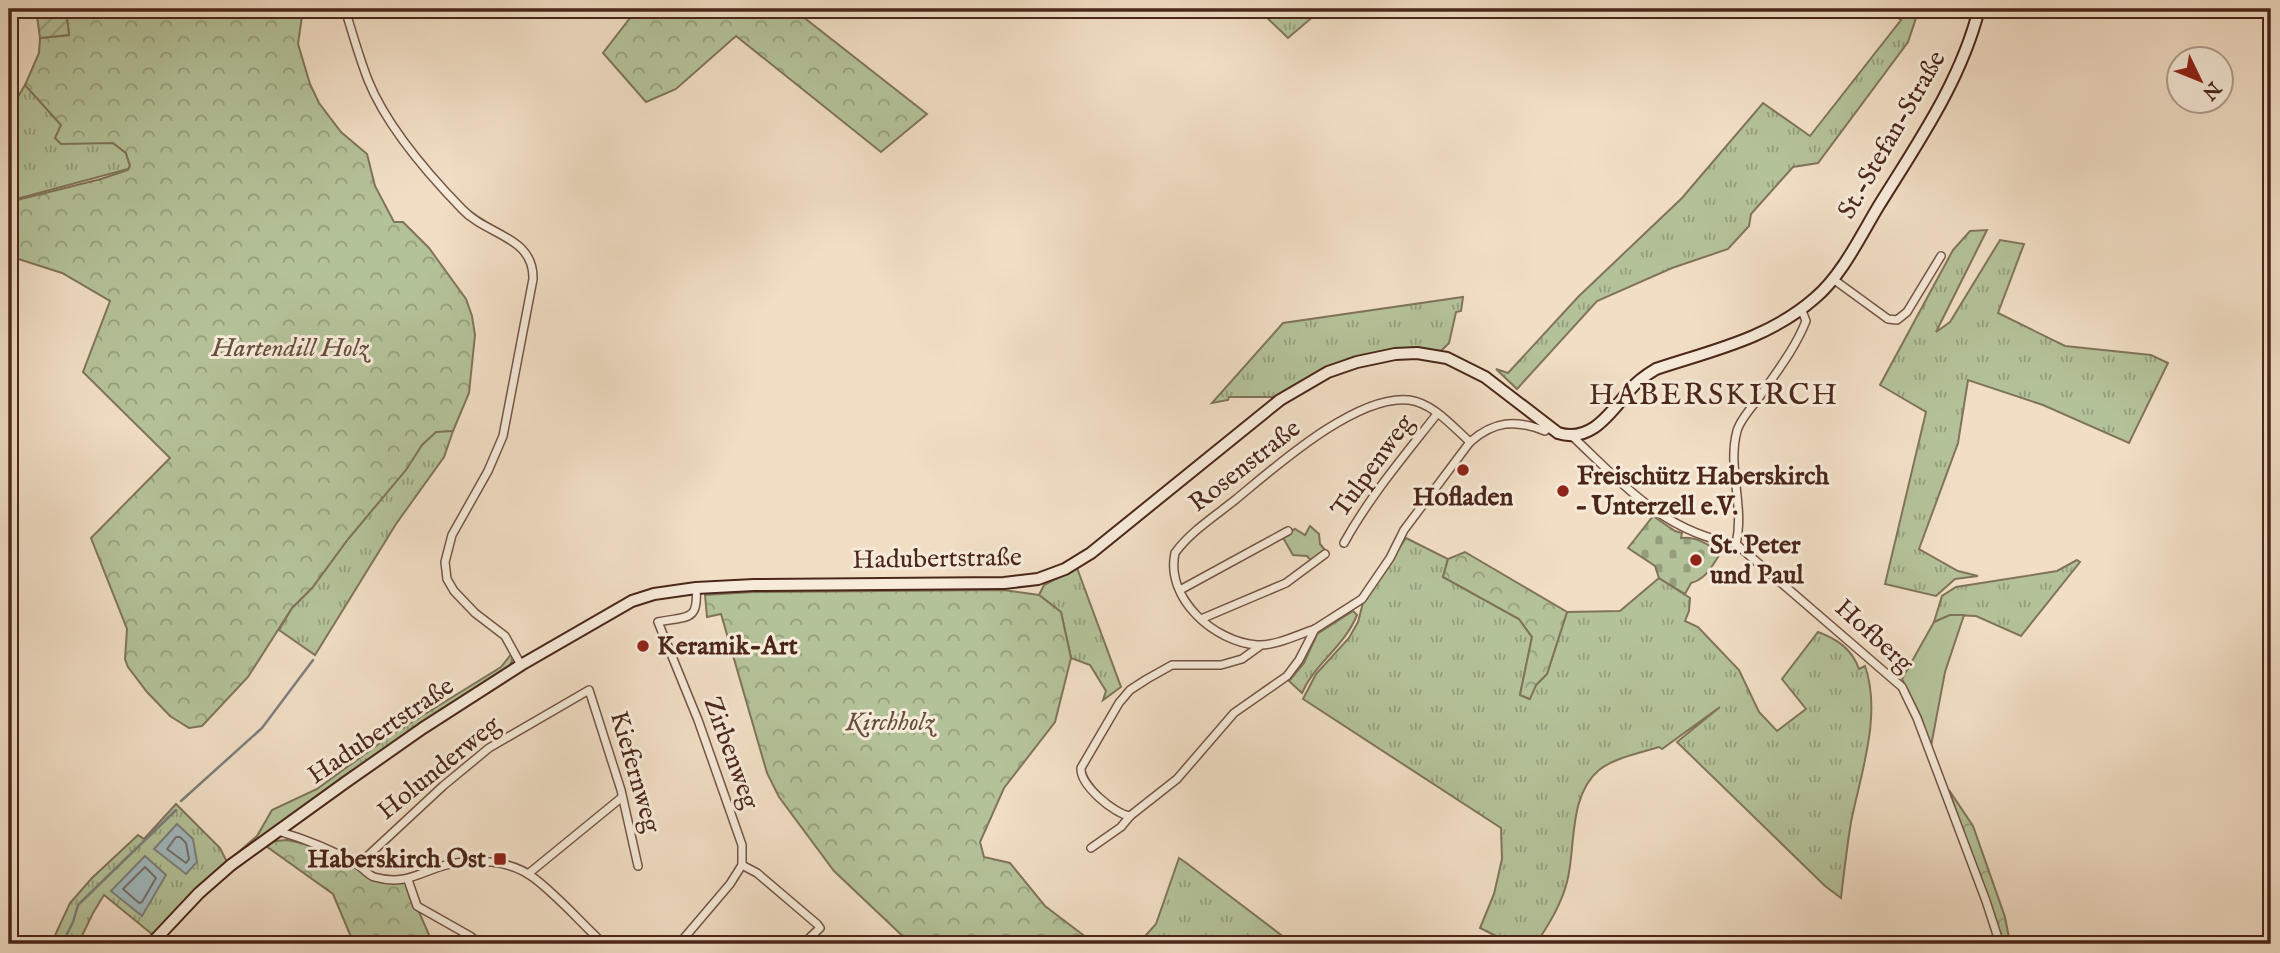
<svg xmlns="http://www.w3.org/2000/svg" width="2280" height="953" font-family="'IM FELL English',serif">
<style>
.grass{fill:url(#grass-tufts);stroke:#80745a;stroke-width:2}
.forest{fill:url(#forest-crowns);stroke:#80745a;stroke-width:2}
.cemetery{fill:url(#cemetery-stones);stroke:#80745a;stroke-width:2}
.park{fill:#b4c299;stroke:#80745a;stroke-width:2}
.garden{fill:url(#garden-furrows);stroke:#80745a;stroke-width:2}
.water{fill:#9fb9be;stroke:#7d7f7c;stroke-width:2}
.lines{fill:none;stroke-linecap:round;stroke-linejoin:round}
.shore{stroke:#75706c;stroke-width:2}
.stream{stroke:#7d7f7c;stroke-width:2.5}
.street-casing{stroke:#745545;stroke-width:10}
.secondary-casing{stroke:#4b271a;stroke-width:14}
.street{stroke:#f6ead9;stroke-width:7}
.secondary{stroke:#f6ead9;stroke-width:10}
.poi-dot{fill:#8f2418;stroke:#f6ead9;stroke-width:2.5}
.labels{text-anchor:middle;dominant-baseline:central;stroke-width:6;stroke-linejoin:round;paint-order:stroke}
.street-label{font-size:26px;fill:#4b271a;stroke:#f6ead9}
.park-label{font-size:26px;font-style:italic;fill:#654e3a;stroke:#f6ead9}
.poi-label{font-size:26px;font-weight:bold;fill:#4b271a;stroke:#f6ead9;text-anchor:start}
.quarter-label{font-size:30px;letter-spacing:2px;fill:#4b271a;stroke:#f6ead9}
</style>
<defs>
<pattern id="grass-tufts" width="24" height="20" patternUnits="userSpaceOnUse" patternTransform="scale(1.75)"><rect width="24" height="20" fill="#b4c299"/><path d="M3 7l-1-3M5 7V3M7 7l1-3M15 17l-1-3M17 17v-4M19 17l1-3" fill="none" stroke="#949e7c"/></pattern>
<pattern id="forest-crowns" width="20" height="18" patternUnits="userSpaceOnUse" patternTransform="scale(1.75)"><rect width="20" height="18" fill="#b4c299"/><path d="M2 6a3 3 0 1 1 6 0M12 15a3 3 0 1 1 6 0" fill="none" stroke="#949e7c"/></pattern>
<pattern id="cemetery-stones" width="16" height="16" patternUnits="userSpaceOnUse" patternTransform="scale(1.75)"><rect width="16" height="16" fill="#b4c299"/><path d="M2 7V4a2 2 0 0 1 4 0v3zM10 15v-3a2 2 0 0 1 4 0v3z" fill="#949e7c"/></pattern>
<pattern id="garden-furrows" width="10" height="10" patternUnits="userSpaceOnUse" patternTransform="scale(1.75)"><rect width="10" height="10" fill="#b4c299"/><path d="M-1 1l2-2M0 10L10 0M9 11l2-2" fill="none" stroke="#949e7c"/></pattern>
</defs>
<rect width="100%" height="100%" fill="#f1dec5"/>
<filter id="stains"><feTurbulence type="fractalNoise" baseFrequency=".00286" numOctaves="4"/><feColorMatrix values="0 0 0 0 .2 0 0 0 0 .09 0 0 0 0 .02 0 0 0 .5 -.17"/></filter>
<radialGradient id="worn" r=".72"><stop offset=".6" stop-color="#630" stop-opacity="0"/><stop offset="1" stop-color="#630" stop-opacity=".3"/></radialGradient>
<g class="grass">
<path d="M1258,9H1322L1288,38Z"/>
<path d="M1886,9H1919L1908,42L1818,163L1793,167L1751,214L1749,226L1728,249L1672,268L1597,301L1517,389L1496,369L1508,373L1578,297L1682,198L1763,103L1810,136L1901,20Z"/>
<path d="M25,85L62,125L99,143H113L126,153L130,166L128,169L9,201V112Z"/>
<path d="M1987,230L1936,332L1950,322L2000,240L2024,244L1998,313L2065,346L2151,355L2168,363L2129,443L2043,405L1968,380L1958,443L1919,549L1958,571L1978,576L1955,579L1936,596L1885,584L1926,412L1880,385L1953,250L1970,231Z"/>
<path d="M1463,297L1461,311L1456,312L1449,343L1441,351H1394L1278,397H1229L1228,400L1212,403L1283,323Z"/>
<path d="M436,431H453L444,457L396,524L315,655L279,630L292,608L312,588L348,539L405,470L422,445Z"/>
<path d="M1406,538L1448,559L1443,577L1519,619L1532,637L1520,695L1529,699L1536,685L1547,674L1567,612L1620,611L1659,578L1690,598L1689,611L1685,621L1698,627L1739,670L1759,712L1777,731L1806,709L1782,679L1818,632C1837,639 1852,649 1859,669L1865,666C1882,714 1861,773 1851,822C1847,847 1844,872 1841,898L1825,886L1677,742L1720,707L1662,749L1659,747C1640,753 1614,758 1599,770C1568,796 1576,848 1567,882C1561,905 1549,924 1536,944H1502L1504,940L1480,928L1494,894L1502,859L1501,828L1303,699L1316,674L1349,638L1358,622L1364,599Z"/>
<path d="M2077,560L2080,562L2021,636L1976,616L1950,615L1934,622L1942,596L1956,587L2057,571Z"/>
<path d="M1077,568L1121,687L1103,700L1106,691L1090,665L1071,658L1061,612L1039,595L1044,585Z"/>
<path d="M1353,611L1357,615C1344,647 1315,663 1302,693L1289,681L1304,663L1317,634Z"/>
<path d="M512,653V661L507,670L234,856L257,836L272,810L317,789L391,735L501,667Z"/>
<path d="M176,804L220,848L227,862L153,935L104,895L93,913L78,944H51L70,903L92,878L138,835L144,839Z"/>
<path d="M1179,858L1185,862L1293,944H1138L1156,924Z"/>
</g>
<g class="forest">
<path d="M66,9H303L298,44L310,84L319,103L341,132L367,154L375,186L394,222H403L429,248L466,299L472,316L475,335L469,393L453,431L436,432L422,445L406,470L348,539L312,588L292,608L248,677L202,726L189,728L170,716L147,692L128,667L125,659L127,629L91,538L170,458L83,372L110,301L62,273L9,256V202L101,179L128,170L130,166L126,153L113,143L61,144L55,138L61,125L25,85L39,53L40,38L69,35Z"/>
<path d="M637,9H793L927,114L881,152L736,36L676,89L646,102L603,53Z"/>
<path d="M1465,552L1567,612L1547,674L1536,685L1530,699L1520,695L1532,637L1519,619L1443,577L1448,559Z"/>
<path d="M1003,590L1039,595L1061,612L1071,658L1055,722L1004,788L980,842L984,857L1010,863L1045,906L1095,944H911L834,871L779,797L767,773L721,614L707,617L705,595L753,592Z"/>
<path d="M1949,790L1973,826L2005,917L2010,943L1999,935Z"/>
<path d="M287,840L310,845L357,868L371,879L406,882L433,944H354L333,894L266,846L275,841Z"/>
</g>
<path class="cemetery" d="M1653,516L1675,531L1682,533L1681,538C1695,536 1709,544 1720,554C1712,566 1706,579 1691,583L1685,594L1659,578L1655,566L1628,548Z"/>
<g class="park">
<path d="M1310,526L1319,534L1320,544L1325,550L1313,563L1307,556L1293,555L1282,536L1295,529L1305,535Z"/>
<path d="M1950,615H1964L1945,672L1931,746L1921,717L1902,679L1934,622Z"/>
</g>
<path class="garden" d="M36,9H66L69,35L40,38Z"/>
<g class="water">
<path d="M177,824L193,839L197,862L186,874L154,849Z"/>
<path d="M145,856L166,875L142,916L111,891Z"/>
</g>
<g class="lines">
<g class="shore">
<path d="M176,837H180L186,843L189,859L186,863L167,849Z"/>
<path d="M145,867L156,878L142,902L139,903L123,889Z"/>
</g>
<g class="stream">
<path d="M181,801L262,728L313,660"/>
<path d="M62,944L73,922L78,905L176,810"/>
</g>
<g class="street-casing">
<g id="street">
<path d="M345,9C352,32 359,57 368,80C386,125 428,174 462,209C487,236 534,236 533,279L503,436L488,471L452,535L445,562L447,579L454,591L475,613L505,636L521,665"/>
<path d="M1833,279L1888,319L1897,320L1907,312L1941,256"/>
<path d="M1571,435C1622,483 1663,532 1736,544"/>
<path d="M1344,543C1370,496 1404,456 1437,414"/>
<path d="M1736,544L1902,687L1917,718L1986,901L2000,944"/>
<path d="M1736,544C1745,506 1727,468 1737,431C1740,420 1751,408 1758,399C1775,374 1795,349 1806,321L1801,308"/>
<path d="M1180,590L1288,531"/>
<path d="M1201,619L1286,583L1325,554"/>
<path d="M1315,629C1297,635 1275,646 1257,645C1215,642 1165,599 1175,553C1190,532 1215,516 1235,500C1274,468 1356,394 1409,400C1433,403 1453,427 1470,442"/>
<path d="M1130,816C1114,814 1080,785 1081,768L1119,703L1130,690L1147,679L1172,665H1221L1242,659L1260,646"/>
<path d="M278,831C305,839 333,850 357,864C363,868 368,875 374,877C406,886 419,872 446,865C474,858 511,860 534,878C559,897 581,923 604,944"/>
<path d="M1091,848L1121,827L1130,816L1177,779L1234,713L1287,676L1299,660L1315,629L1362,599L1390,558L1404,530L1470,442C1494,421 1515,419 1545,431L1549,427"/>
<path d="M358,865L443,786L489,748L589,690L621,790L638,866"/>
<path d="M742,865L757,873L817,924L820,928L803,944"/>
<path d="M528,874L621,798"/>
<path d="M408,880L417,906L470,936L480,944"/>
<path d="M679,944L730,884L742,865V845L698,720L658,622C687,616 699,622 696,588"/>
</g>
</g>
<g class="secondary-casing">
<path id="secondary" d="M151,944L199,893L231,865L346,782L423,728L521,665L632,601L654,594L696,588L754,585L1004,583L1038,579L1065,569L1091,553L1280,400L1328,372L1357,362L1395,354L1417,353L1447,358L1485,377L1558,433C1592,444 1612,410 1630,390C1637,381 1646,375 1656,369C1713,350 1768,339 1815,298C1842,275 1860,237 1878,207C1917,144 1961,81 1979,9"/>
</g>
<use href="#street" class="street"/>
<use href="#secondary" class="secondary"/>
</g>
<g class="poi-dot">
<circle cx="1463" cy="470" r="7"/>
<circle cx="1563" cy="491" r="7"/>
<circle cx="1696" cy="560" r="7"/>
<circle cx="643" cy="646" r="7"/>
<rect x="493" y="852" width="14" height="14" rx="3.5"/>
</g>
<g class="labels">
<g class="street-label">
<text transform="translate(1892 135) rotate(-60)">St.-Stefan-Straße</text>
<text transform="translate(1245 466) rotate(-38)">Rosenstraße</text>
<text transform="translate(1373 466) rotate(-54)">Tulpenweg</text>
<text transform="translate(937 559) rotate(-1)">Hadubertstraße</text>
<text transform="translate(1874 636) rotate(42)">Hofberg</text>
<text transform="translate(381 731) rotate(-34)">Hadubertstraße</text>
<text transform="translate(731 753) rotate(70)">Zirbenweg</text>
<text transform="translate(439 768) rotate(-39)">Holunderweg</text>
<text transform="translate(635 772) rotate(74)">Kiefernweg</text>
</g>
<g class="park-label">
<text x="290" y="348">Hartendill Holz</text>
<text x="890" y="722">Kirchholz</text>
</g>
<g class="poi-label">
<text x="1577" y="476">Freischütz Haberskirch<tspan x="1577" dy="30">– Unterzell e.V.</tspan></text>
<text x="1463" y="497" text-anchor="middle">Hofladen</text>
<text x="1710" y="545">St. Peter<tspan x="1710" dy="30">und Paul</tspan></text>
<text x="657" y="646">Keramik-Art</text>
<text x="486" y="859" text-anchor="end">Haberskirch Ost</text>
</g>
<g class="quarter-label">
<text x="1714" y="396">HABERSKIRCH</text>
</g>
</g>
<rect width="2280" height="953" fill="none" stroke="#f1dec5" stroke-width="35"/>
<rect x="10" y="10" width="2259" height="932" fill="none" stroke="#4b271a" stroke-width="3.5"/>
<rect x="18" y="18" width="2245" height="918" fill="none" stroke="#4b271a" stroke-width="2"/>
<g transform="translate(2200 80) rotate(133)"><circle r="33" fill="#f6ead9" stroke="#b29c8d" stroke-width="2"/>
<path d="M0-5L12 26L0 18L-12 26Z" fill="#8f2418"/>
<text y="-10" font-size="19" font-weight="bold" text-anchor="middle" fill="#4b271a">N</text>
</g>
<rect width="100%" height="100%" filter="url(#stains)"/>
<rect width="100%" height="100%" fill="url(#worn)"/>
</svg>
